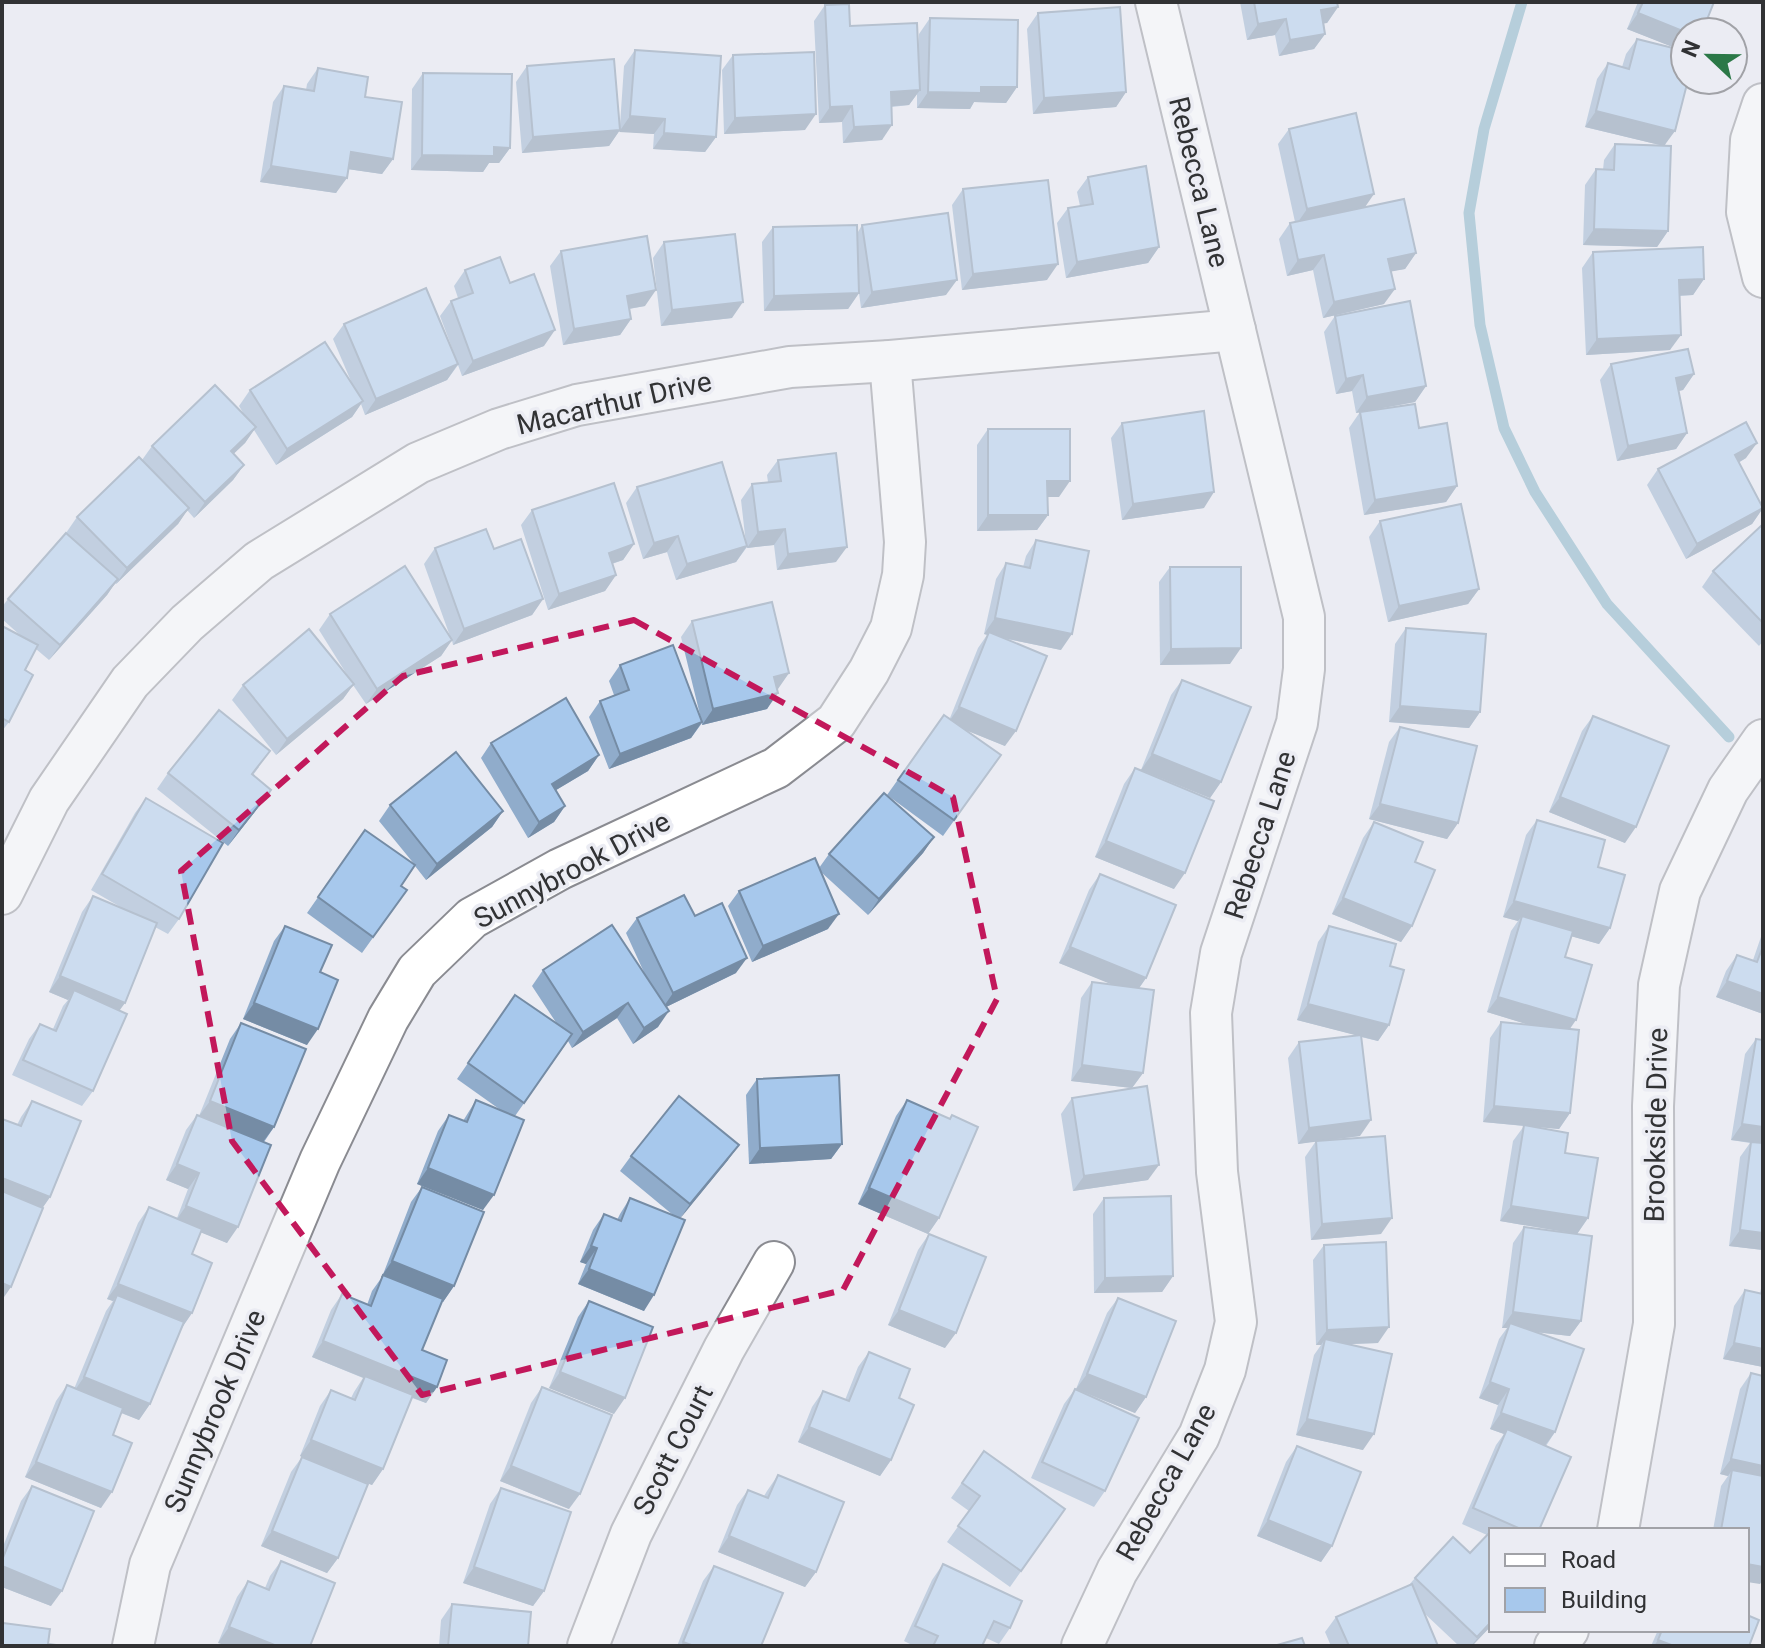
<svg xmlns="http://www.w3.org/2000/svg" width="1765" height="1648" font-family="Roboto,sans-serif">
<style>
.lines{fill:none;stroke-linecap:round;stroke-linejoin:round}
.stream{stroke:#76a9be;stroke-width:11}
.minor-casing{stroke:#8a8b91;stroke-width:44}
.minor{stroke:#fff;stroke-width:40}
.wall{fill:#90accb}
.shaded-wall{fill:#758ca5}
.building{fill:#a7c8ec;stroke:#758ca5;stroke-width:2}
.marked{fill:none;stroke:#c2185b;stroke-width:6;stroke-dasharray:16 10;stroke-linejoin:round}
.labels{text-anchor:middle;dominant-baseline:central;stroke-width:7;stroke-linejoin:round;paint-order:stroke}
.street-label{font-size:28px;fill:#313234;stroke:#ebecf3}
</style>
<rect width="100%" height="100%" fill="#ebecf3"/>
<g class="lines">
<path class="stream" d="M1522,2L1484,129L1469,213L1480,325L1504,428L1535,492L1607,604L1729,737"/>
<g class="minor-casing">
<g id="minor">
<path d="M1763,104L1751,140L1747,212L1763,277"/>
<path d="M2,894L49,800L130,682L187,623L259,561L418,463L499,429L577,405L790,367L890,361L1235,330"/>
<path d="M1618,1530L1654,1324L1653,1106L1659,985L1680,891L1728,790L1763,740"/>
<path d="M133,1646L150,1565L320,1161L388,1019L417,971L472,918L560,869L776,768L836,722L869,671L891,628L903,575L905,542L890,361"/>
<path d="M588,1646L631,1534L724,1349L774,1262"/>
<path d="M1082,1646L1117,1571L1199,1436L1225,1370L1236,1322L1217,1172L1211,1013L1221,953L1297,723L1304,669V617L1156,2"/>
<path d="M1555,1646L1568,1630"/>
</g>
</g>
<use href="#minor" class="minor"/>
</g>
<g class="wall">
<path d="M1240,2H1337L1338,7L1327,23H1324L1325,34L1314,49L1279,56L1275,35L1247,40Z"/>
<path d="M1638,2H1714L1685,32L1665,146L1668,231L1657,247L1583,245L1585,185L1596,169L1603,170L1604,160L1615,144L1660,145L1585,127L1597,79L1608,63L1622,67L1626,54L1637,39L1676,48L1627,29Z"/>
<path d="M825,5L850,26L918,52L919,34L930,18L1017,87L1006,103L974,102L970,109L917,108V94L909,105L892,107L882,140L843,143L842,122L819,123L814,21Z"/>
<path d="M1038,13L1126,92L1116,107L1033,114L1027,29Z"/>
<path d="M635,50L716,137L705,152L653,149L654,134L619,131L609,146L522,153L516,82L527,66L620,125L624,66Z"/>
<path d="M733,55L805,130L724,134L722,70Z"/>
<path d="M318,68L365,97L393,159L382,174L348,169L336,193L260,182L273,102L284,86L306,90L307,84Z"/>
<path d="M423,73L510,148L499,163H489L483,172L411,170L412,89Z"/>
<path d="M1289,129L1365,207L1416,253L1405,269L1391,271L1384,304L1323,318L1313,270L1287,276L1279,239L1290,223L1295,222L1278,144Z"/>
<path d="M1088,177L1159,247L1148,263L1066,278L1057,223L1068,208L1080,206L1077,192Z"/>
<path d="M963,189L1047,280L962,290L952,205Z"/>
<path d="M862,225L946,295L861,308L859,293L848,309L764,311L762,242L773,227L858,232Z"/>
<path d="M664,242L732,318L661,326L653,258Z"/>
<path d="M561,251L645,306L629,309L631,319L620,335L563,345L550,266Z"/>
<path d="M1593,252L1704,279L1693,295L1679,296L1670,350L1586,355L1582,268Z"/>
<path d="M465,270L510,283L544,346L462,376L458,365L447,380L365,415L361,404L352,417L276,465L254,430L245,443L233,454L244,465L233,480L194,518L187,510L178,524L116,584L115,583L107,595L49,660L36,649L25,670L9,722L2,731V626L21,636L2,619V607L8,599L66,533L77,517L142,460L152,446L245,416L239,406L250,390L353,386L333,339L344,324L455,356L440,316L451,301L458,298L454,286Z"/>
<path d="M1335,316L1426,386L1415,402L1356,413L1352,391L1336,394L1324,332Z"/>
<path d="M1611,364L1694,374L1683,390L1678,391L1687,433L1676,449L1617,461L1600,380Z"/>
<path d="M1360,412L1419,428L1457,486L1446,502L1364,515L1349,428Z"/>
<path d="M1122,423L1204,508L1122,520L1111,438Z"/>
<path d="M988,429L1059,497H1047L1048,515L1037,530L977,531V445Z"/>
<path d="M1746,458L1738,463L1763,508L1752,524L1686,559L1647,485L1658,469Z"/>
<path d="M778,460L836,562L777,570L774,545L747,548V547L736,562L676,580L667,552L643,559L626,503L637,487L746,544L741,500L752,484L768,482L767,475Z"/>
<path d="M532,510L634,544L623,560L612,564L616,575L605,591L548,610L521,525Z"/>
<path d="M1380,521L1479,589L1468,604L1388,622L1369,537Z"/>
<path d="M1763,524V641L1759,646L1702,587L1713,571Z"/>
<path d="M1036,540L1061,650L1002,638L1005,746L966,730L1001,755L943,836L887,795L944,715L950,718L978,648L987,635L984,634L996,579L1006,563L1023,567L1026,556Z"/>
<path d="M435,548L494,549L543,599L532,615L453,645L452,640L441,656L366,704L353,685L343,699L276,755L232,700L243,685L349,678L319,630L330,614L451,639L424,564Z"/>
<path d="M1170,567L1230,664L1160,665L1159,582Z"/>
<path d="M692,621L789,673L777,689L767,709L702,725V723L691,738L609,769L589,717L600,701L614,695L609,681L620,665L701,719L681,637Z"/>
<path d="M1406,628L1480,712L1469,728L1389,722L1395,644Z"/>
<path d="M1182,680L1221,782L1210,798L1141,770L1171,695Z"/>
<path d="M1593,716L1625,843L1549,812L1582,731Z"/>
<path d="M1400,727L1458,823L1447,839L1369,819L1389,742Z"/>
<path d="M491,743L599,755L588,771L556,790L565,806L554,822L528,838L481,758Z"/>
<path d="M259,767L253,775L260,805L228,846L157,789L168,773Z"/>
<path d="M1135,768L1174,889L1095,857L1124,784Z"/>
<path d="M146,798L179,919L168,934L155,927L119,1010L93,1091L82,1106L12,1075L29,1039L40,1024L53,1029L63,1006L68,1000L49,992L82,912L93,896L124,909L91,890L135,813Z"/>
<path d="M390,805L503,811L492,827L426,880L415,866L401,886L407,890L362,953L307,913L365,830L415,865L379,821Z"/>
<path d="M1537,820L1598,867L1610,928L1599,944L1571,936L1565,957L1570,1029V1113L1559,1129L1527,1126L1565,1153L1588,1218L1577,1234L1500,1221L1513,1141L1524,1126L1483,1122L1490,1038L1501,1022L1530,1025L1487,1012L1511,931L1518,921L1503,917L1526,835Z"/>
<path d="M1374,822L1415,862L1412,926L1401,942L1332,914L1363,838Z"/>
<path d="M934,837L923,853L868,915L821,872L828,929L752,962L728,906L739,891L819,868L829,854Z"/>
<path d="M1100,874L1146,978L1139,988L1143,1073L1132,1088L1071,1081L1081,998L1092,982L1115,985L1059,963L1089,890Z"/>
<path d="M695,916L736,973L666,1007L658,1027L633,1044L617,1018L572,1048L568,1041L515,1116L483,1210L417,1184L438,1131L449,1115L463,1121L476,1100L502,1111L457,1079L515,995L557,1024L532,986L543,970L648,981L626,933L637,918Z"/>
<path d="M285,926L320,972L307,1045L243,1019L274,941Z"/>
<path d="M1329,926L1390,966L1389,1025L1378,1041L1361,1037L1360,1136L1319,1141L1381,1234L1311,1240L1305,1157L1316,1141L1298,1144L1288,1058L1299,1042L1356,1035L1297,1020L1318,942Z"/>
<path d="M1763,931V1014L1716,997L1726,971L1737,955L1753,960Z"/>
<path d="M241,1023L274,1127L264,1142L227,1243L201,1232L192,1254V1313L181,1329L150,1404L139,1420L121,1413L113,1435L101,1508L25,1477L56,1401L67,1385L74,1389L106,1311L113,1301L107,1299L138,1223L149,1207L177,1218L188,1189L166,1180L186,1130L197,1115L199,1116L230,1039Z"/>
<path d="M1756,1039L1763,1040V1250L1729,1246L1740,1157L1750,1143L1731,1140L1745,1054Z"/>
<path d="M757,1079L842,1144L831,1159L749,1164L746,1095Z"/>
<path d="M1072,1098L1148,1180L1073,1191L1061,1114Z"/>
<path d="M907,1100L950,1119L939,1218L928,1234L858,1204L896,1116Z"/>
<path d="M32,1101L50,1197L43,1207L17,1125L21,1117Z"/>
<path d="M631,1156L728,1160L680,1218L644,1311L578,1284L586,1264L580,1262L593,1230L604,1214L617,1220L620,1214L630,1198L673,1215L620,1171Z"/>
<path d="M422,1187L454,1286L443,1302H442L422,1350L437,1387L426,1403L412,1398L383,1469L372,1485L300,1456L320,1406L331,1390L351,1398L354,1392L363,1378L312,1357L331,1310L342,1294L367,1305L372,1291L382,1277L411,1202Z"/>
<path d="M1104,1198L1173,1276L1162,1292L1094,1293L1093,1214Z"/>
<path d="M1524,1227L1581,1321L1570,1336L1535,1332L1555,1432L1546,1446L1539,1530H1491V1626L1472,1646H1459L1424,1613L1438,1646H1331L1325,1632L1336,1617L1409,1585L1415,1578L1470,1553L1487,1535L1462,1524L1496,1445L1504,1434L1490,1429L1498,1405L1479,1398L1499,1339L1507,1328H1502L1513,1243Z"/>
<path d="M929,1234L945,1348L888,1325L918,1250Z"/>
<path d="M1324,1245L1378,1343L1349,1344L1363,1450L1296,1435L1314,1355L1321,1345H1316L1313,1260Z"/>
<path d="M1763,1280V1367L1723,1359L1734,1306L1745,1290L1760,1293Z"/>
<path d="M1118,1298L1146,1397L1135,1413L1080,1391L1105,1491L1094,1507L1031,1478L1064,1404L1075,1389H1076L1107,1313Z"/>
<path d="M589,1301L614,1414L549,1388L578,1317Z"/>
<path d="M869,1352L899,1398L891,1460L880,1476L798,1442L812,1407L823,1391L845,1400L858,1367Z"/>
<path d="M1751,1373L1760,1584L1747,1530H1713L1721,1486L1728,1476L1720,1474L1740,1389Z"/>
<path d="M542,1387L569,1509L500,1481L531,1403Z"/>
<path d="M1297,1446L1332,1546L1321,1562L1257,1536L1286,1462Z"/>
<path d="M984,1451L1065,1509L1010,1587L947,1542L969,1511L951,1498Z"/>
<path d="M302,1457L338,1558L327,1573L261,1546L291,1472Z"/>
<path d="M778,1475L816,1572L805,1587L718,1552L737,1505L748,1490L764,1496L767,1491Z"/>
<path d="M32,1486L51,1606L2,1587V1549L21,1501Z"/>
<path d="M501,1488L544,1591L533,1606L463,1583L490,1504Z"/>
<path d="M281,1561L335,1583L218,1643L237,1597L248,1581L265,1588L270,1576Z"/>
<path d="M943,1564L1010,1628L999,1644L986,1638L982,1646H914L904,1641L932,1580Z"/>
<path d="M714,1566L761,1646H677L703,1581Z"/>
<path d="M452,1604L528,1646H439L441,1620Z"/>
<path d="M1658,1630H1747L1749,1646H1651Z"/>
</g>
<g class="shaded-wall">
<path d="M1338,7L1327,23L1310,26L1321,10Z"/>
<path d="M1638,13L1685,32V52L1627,29Z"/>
<path d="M1286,19L1275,35L1247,40L1258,24Z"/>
<path d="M1325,34L1314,49L1279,56L1290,40Z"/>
<path d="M981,87H1017L1006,103L974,102L970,109L917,108L928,92Z"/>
<path d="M920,90L909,105L880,107L891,92Z"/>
<path d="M1126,92L1116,107L1033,114L1044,98Z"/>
<path d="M852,106L842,122L819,123L830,107Z"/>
<path d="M1596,111L1675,131L1664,146L1585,127Z"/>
<path d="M816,114L805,130L724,134L735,118Z"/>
<path d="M630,116L665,119L654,134L619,132Z"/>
<path d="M892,125L882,140L843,143L854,127Z"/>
<path d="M620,130L609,146L522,153L533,137Z"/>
<path d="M664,133L716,137L705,152L653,149Z"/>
<path d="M494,147L510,148L499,163H489L483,172L411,170L422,155Z"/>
<path d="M351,152L393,159L382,174L340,168Z"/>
<path d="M271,166L347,178L336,193L260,182Z"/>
<path d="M1374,194L1363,210L1296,225L1307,209Z"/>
<path d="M1594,229L1668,231L1657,247L1583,245Z"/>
<path d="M1159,247L1148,263L1066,278L1077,262Z"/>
<path d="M1416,253L1405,269L1378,274L1388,259Z"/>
<path d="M1324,255L1313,270L1287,276L1298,260Z"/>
<path d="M1058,264L1047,280L962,290L973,274Z"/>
<path d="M1704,279L1693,295L1668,296L1679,280Z"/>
<path d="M957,280L946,295L861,308L872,292Z"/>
<path d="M1395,289L1384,304L1323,318L1334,302Z"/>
<path d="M656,290L645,306L616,311L627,296Z"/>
<path d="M859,293L848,309L764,311L774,296Z"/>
<path d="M743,302L732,318L661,326L672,310Z"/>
<path d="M631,319L620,335L563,345L574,329Z"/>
<path d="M555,330L544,346L462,376L473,361Z"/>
<path d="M1681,335L1670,350L1586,355L1597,339Z"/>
<path d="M458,364L447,380L365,415L376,399Z"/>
<path d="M1694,374L1683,390L1665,394L1676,378Z"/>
<path d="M1363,375L1352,391L1336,394L1346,379Z"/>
<path d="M1426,386L1415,402L1356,413L1367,397Z"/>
<path d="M363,401L352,417L276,465L287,449Z"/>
<path d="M256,427L245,443L220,467L231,451Z"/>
<path d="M1687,433L1676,449L1617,461L1628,446Z"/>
<path d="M1757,443L1746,458L1724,471L1735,455Z"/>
<path d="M244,465L233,480L194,518L205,502Z"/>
<path d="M1047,481H1070L1059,497H1036Z"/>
<path d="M1457,486L1446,502L1364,515L1375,500Z"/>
<path d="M1214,492L1204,508L1122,520L1133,504Z"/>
<path d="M189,508L178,524L116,584L127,568Z"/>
<path d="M1763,508L1752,524L1686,559L1697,544Z"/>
<path d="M988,515H1048L1037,530L977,531Z"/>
<path d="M785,529L774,545L747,548L758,532Z"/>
<path d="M678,536L667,552L643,559L654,543Z"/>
<path d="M634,544L623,560L598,568L609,553Z"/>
<path d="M747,546L736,562L676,580L687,564Z"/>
<path d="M847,547L836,562L777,570L788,554Z"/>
<path d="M616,575L605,591L548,610L559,594Z"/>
<path d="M118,579L107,595L49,660L60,645Z"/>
<path d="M1479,589L1468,604L1388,622L1399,606Z"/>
<path d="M543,599L532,615L453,645L464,629Z"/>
<path d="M995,618L1072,634L1061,650L984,634Z"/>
<path d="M452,640L441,656L366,704L377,689Z"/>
<path d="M1241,648L1230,664L1160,665L1171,649Z"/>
<path d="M789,673L778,689L763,693L774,677Z"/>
<path d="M354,684L343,699L276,755L287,739Z"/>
<path d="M778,693L767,709L702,725L713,709Z"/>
<path d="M1400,706L1480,712L1469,728L1389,722Z"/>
<path d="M959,707L1016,731L1005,746L948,723Z"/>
<path d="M702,722L691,738L609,769L620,754Z"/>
<path d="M1152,754L1221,782L1210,798L1141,770Z"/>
<path d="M599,755L588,771L541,799L552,784Z"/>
<path d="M271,790L260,805L228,846L239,830Z"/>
<path d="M1560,797L1636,827L1625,843L1549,812Z"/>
<path d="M1380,804L1458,823L1447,839L1369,819Z"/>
<path d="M565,806L554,822L528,838L539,822Z"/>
<path d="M503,811L492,827L426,880L437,864Z"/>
<path d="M934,837L923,853L868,915L879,899Z"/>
<path d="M1106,841L1185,873L1174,889L1095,857Z"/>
<path d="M1343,898L1412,926L1401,942L1332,914Z"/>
<path d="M1514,901L1610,928L1599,944L1520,922L1522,916L1518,921L1503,917Z"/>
<path d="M839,914L828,929L752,962L763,946Z"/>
<path d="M1070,947L1146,978L1135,994L1059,963Z"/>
<path d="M747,958L736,973L662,1009L673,993Z"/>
<path d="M60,976L125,1003L114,1018L74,990L68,1000L49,992Z"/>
<path d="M1727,981L1763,994V1014L1716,997Z"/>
<path d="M1498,997L1576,1020L1565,1036L1487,1012Z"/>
<path d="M254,1003L318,1029L307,1045L243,1019Z"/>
<path d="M628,1003L617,1018L572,1048L583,1032Z"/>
<path d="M1308,1004L1389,1025L1378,1041L1297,1020Z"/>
<path d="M669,1011L658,1027L633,1044L644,1028Z"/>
<path d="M1082,1065L1143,1073L1132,1088L1071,1081Z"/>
<path d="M210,1101L274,1127L263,1142L199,1116Z"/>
<path d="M1494,1106L1570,1113L1559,1129L1483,1122Z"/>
<path d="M1371,1120L1360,1136L1298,1144L1309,1128Z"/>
<path d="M1742,1124L1763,1127V1144L1731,1140Z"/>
<path d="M842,1144L831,1159L749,1164L760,1148Z"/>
<path d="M739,1145L728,1160L679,1220L690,1204Z"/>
<path d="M177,1164L199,1173L188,1189L166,1180Z"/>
<path d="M1159,1165L1148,1180L1073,1191L1084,1176Z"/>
<path d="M428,1168L494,1195L483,1210L417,1184Z"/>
<path d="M2,1178L50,1197L39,1213L2,1198Z"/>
<path d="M869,1188L939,1218L928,1234L858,1204Z"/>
<path d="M186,1206L238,1227L227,1243L175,1222Z"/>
<path d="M1511,1206L1588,1218L1577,1234L1500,1221Z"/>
<path d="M1392,1218L1381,1234L1311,1240L1322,1224Z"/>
<path d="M1740,1230L1763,1233V1250L1729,1246Z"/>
<path d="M591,1246L597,1248L586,1264L580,1262Z"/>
<path d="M392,1261L454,1286L443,1302L381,1277Z"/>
<path d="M589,1269L654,1295L644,1311L578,1284Z"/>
<path d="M1173,1276L1162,1292L1094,1293L1105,1278Z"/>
<path d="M2,1283L11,1287L2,1300Z"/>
<path d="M118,1284L192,1313L181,1329L117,1295L113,1301L107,1299Z"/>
<path d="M899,1310L956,1333L945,1348L888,1325Z"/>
<path d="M1513,1312L1581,1321L1570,1336L1508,1329L1510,1323L1507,1328H1502Z"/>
<path d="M1389,1327L1378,1343L1324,1345L1325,1339L1321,1345H1316L1327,1330Z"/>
<path d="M323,1341L437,1387L426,1403L312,1357Z"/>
<path d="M1734,1343L1763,1349V1367L1723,1359Z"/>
<path d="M560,1372L625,1398L614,1414L549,1388Z"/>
<path d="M1087,1374L1146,1397L1135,1413L1076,1389Z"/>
<path d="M84,1377L150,1404L139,1420L73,1393Z"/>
<path d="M1490,1382L1509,1389L1498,1405L1479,1398Z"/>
<path d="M1501,1413L1555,1432L1544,1447L1507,1429L1504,1434L1490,1429Z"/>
<path d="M1307,1419L1374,1434L1363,1450L1296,1435Z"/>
<path d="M809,1427L891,1460L880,1476L798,1442Z"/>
<path d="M311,1440L383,1469L372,1485L300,1456Z"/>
<path d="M1731,1459L1763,1466V1485L1732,1470L1728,1476L1720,1474Z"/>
<path d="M36,1462L112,1492L101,1508L25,1477Z"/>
<path d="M511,1466L580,1494L569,1509L500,1481Z"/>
<path d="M1268,1520L1332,1546L1321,1562L1257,1536Z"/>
<path d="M272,1531L338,1558L327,1573L261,1546Z"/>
<path d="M729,1536L816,1572L805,1587L718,1552Z"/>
<path d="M1747,1564L1763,1567V1580L1760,1584L1747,1582Z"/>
<path d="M2,1566L62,1591L51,1606L2,1587Z"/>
<path d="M474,1567L544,1591L533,1606L463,1583Z"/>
<path d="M1491,1622V1626L1472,1646H1471Z"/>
<path d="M229,1627L277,1646H227L218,1643Z"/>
<path d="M1658,1640L1674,1646H1654Z"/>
<path d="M683,1642L694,1646H681Z"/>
</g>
<g class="building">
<path d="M1254,2H1337L1338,7L1321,10L1325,34L1290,40L1286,19L1258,24Z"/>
<path d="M1643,2H1714L1702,32H1685L1638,13Z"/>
<path d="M849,4L850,26L917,23L920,90L891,92L892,125L854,127L852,106L830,107L825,5Z"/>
<path d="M1120,7L1126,92L1044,98L1038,13Z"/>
<path d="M930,18L1018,20L1017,87H981V93L928,92Z"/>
<path d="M1637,39L1685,51V80H1688L1675,131L1596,111L1608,63L1629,69Z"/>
<path d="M635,50L721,56L716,137L664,133L665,119L630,116Z"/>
<path d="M814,52L816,114L735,118L733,55Z"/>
<path d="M614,59L620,130L533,137L527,66Z"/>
<path d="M318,68L368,77L365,97L402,102L393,159L351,152L347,178L271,166L284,86L314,91Z"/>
<path d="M423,73L512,74L510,148L494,147V156L422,155Z"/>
<path d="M1356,113L1374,194L1307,209L1289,129Z"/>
<path d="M1615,144L1671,146L1668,231L1594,229L1596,169L1614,170Z"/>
<path d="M1146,166L1159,247L1077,262L1068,208L1093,204L1088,177Z"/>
<path d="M1048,180L1058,264L973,274L963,189Z"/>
<path d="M1404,199L1416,253L1388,259L1395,289L1334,302L1324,255L1298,260L1290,223Z"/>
<path d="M948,213L957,280L872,292L862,225Z"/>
<path d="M857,225L859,293L774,296L773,227Z"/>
<path d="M735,234L743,302L672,310L664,242Z"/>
<path d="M647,236L656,290L627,296L631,319L574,329L561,251Z"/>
<path d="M1703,247L1704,279L1679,280L1681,335L1597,339L1593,252Z"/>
<path d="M500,257L510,283L534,274L555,330L473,361L451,301L473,293L465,270Z"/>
<path d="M426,288L458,364L376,399L344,324Z"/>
<path d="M1410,301L1426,386L1367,397L1363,375L1346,379L1335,316Z"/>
<path d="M325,342L363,401L287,449L250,390Z"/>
<path d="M1688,349L1694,374L1676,378L1687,433L1628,446L1611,364Z"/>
<path d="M215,385L256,427L231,451L244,465L205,502L152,446Z"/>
<path d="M1415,404L1419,428L1447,423L1457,486L1375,500L1360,412Z"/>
<path d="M1204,411L1214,492L1133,504L1122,423Z"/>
<path d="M1746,422L1757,443L1735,455L1763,508L1697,544L1658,469Z"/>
<path d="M988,429H1070V481H1047L1048,515H988Z"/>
<path d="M836,453L847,547L788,554L785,529L758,532L752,484L781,481L778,460Z"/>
<path d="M139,457L189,508L127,568L77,517Z"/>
<path d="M722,462L747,546L687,564L678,536L654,543L637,487Z"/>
<path d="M614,483L634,544L609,553L616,575L559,594L532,510Z"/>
<path d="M1461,504L1479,589L1399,606L1380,521Z"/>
<path d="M1763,524V623L1713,571Z"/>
<path d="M486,529L494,549L521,539L543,599L464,629L435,548Z"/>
<path d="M66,533L118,579L60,645L8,599Z"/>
<path d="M1036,540L1089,551L1072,634L995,618L1006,563L1030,568Z"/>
<path d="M405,566L452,640L377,689L330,614Z"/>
<path d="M1170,567H1241V648L1171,649Z"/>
<path d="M772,602L789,673L774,677L778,693L713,709L692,621Z"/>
<path d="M2,626L38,645L25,670L33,675L9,722L2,718Z"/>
<path d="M1406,628L1486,634L1480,712L1400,706Z"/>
<path d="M309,629L354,684L287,739L243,685Z"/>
<path d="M989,632L1047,656L1016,731L959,707Z"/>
<path d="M673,645L702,722L620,754L600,701L629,690L620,665Z"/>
<path d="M1182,680L1251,707L1221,782L1152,754Z"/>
<path d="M566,698L599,755L552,784L565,806L539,822L491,743Z"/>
<path d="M219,710L270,751L252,774L271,790L239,830L168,773Z"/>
<path d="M944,715L1001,755L954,820L898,780Z"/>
<path d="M1593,716L1669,746L1636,827L1560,797Z"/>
<path d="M1400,727L1477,746L1458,823L1380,804Z"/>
<path d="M456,752L503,811L437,864L390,805Z"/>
<path d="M1135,768L1214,801L1185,873L1106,841Z"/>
<path d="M884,793L934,837L879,899L829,854Z"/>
<path d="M146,798L223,843L179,919L102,874Z"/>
<path d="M1537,820L1605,840L1598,867L1625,875L1610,928L1514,901Z"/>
<path d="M1374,822L1423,842L1415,862L1435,870L1412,926L1343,898Z"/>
<path d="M365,830L415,865L401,886L407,890L373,937L318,897Z"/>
<path d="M815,858L839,914L763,946L739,891Z"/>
<path d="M1100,874L1176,905L1146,978L1070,947Z"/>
<path d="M684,895L695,916L722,903L747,958L673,993L637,918Z"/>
<path d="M93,896L157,923L125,1003L60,976Z"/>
<path d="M1522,916L1573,931L1565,957L1592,965L1576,1020L1498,997Z"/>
<path d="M612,925L669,1011L644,1028L628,1003L583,1032L543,970Z"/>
<path d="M285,926L332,945L320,972L338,980L318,1029L254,1003Z"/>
<path d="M1329,926L1396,944L1390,966L1404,970L1389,1025L1308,1004Z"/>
<path d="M1763,946V994L1727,981L1737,955L1757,962Z"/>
<path d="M1092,982L1154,990L1143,1073L1082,1065Z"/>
<path d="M74,990L127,1014L93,1091L23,1060L40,1024L56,1031Z"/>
<path d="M515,995L572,1034L524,1103L468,1063Z"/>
<path d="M1501,1022L1579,1030L1570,1113L1494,1106Z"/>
<path d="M241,1023L306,1049L274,1127L210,1101Z"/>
<path d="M1361,1035L1371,1120L1309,1128L1299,1042Z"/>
<path d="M1756,1039L1763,1040V1127L1742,1124Z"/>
<path d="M839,1075L842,1144L760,1148L757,1079Z"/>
<path d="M1147,1086L1159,1165L1084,1176L1072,1098Z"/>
<path d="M679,1096L739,1145L690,1204L631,1156Z"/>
<path d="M476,1100L524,1120L494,1195L428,1168L449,1115L467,1122Z"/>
<path d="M907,1100L950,1119L952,1115L978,1127L939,1218L869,1188Z"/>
<path d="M32,1101L81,1121L50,1197L2,1178V1119L21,1126Z"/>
<path d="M197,1115L271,1145L238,1227L186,1206L199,1173L177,1164Z"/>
<path d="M1524,1125L1568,1133L1565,1153L1598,1158L1588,1218L1511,1206Z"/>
<path d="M1385,1136L1392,1218L1322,1224L1316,1141Z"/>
<path d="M1751,1142L1763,1143V1233L1740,1230Z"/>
<path d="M422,1187L484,1212L454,1286L392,1261Z"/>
<path d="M2,1191L43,1208L11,1287L2,1283Z"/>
<path d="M1171,1196L1173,1276L1105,1278L1104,1198Z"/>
<path d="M630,1198L685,1220L654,1295L589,1269L597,1248L591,1246L604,1214L621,1221Z"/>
<path d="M149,1207L202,1229L192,1254L212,1263L192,1313L118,1284Z"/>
<path d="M1524,1227L1592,1236L1581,1321L1513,1312Z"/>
<path d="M929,1234L986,1257L956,1333L899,1310Z"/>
<path d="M1386,1242L1389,1327L1327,1330L1324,1245Z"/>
<path d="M383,1275L443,1299L422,1350L447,1360L437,1387L323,1341L342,1294L371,1306Z"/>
<path d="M1745,1290L1763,1294V1349L1734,1343Z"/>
<path d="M117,1295L184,1322L150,1404L84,1377Z"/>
<path d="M1118,1298L1176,1321L1146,1397L1087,1374Z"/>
<path d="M589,1301L653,1327L625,1398L560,1372Z"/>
<path d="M1510,1323L1584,1349L1555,1432L1501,1413L1509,1389L1490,1382Z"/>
<path d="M1325,1339L1392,1354L1374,1434L1307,1419Z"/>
<path d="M869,1352L910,1369L899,1398L914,1405L891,1460L809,1427L823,1391L849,1401Z"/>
<path d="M1751,1373L1763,1376V1466L1731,1459Z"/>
<path d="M365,1376L413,1395L383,1469L311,1440L331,1390L355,1400Z"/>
<path d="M67,1385L123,1408L113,1435L132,1443L112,1492L36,1462Z"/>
<path d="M542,1387L612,1415L580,1494L511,1466Z"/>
<path d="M1075,1389L1139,1418L1105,1491L1042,1462Z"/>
<path d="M1507,1429L1571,1457L1539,1530H1523L1473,1508Z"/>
<path d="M1297,1446L1361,1472L1332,1546L1268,1520Z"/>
<path d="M984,1451L1065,1509L1021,1571L958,1526L980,1496L962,1483Z"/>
<path d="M302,1457L368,1484L338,1558L272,1531Z"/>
<path d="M1732,1470L1763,1476V1567L1747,1564V1530H1721Z"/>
<path d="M778,1475L844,1502L816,1572L729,1536L748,1490L768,1498Z"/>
<path d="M32,1486L94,1511L62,1591L2,1566V1560Z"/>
<path d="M501,1488L571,1512L544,1591L474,1567Z"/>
<path d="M1491,1531V1622L1477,1637L1415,1578L1453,1537L1470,1553Z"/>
<path d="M281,1561L335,1583L310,1646H277L229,1627L248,1581L269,1590Z"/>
<path d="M943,1564L1022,1601L1010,1628L994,1621L982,1646H933L938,1636L915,1626Z"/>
<path d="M714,1566L783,1593L761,1646H694L683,1642Z"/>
<path d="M1412,1584L1438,1646H1349L1336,1617Z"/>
<path d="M452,1604L531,1612L528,1646H448Z"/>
<path d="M1747,1615L1759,1620L1749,1646H1674L1658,1640L1662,1630H1747Z"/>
<path d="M3,1623L50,1629L48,1644L64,1646H2Z"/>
<path d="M1302,1638L1305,1646H1278L1277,1645Z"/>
</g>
<path d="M0 0H1765V1648H0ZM634,620L953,797L997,999L843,1290L422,1395L232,1141L181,871L403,676Z" fill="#ebecf3" fill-opacity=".55" fill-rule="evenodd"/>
<path class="marked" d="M634,620L953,797L997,999L843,1290L422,1395L232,1141L181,871L403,676Z"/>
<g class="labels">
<g class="street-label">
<text transform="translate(1199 182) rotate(76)">Rebecca Lane</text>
<text transform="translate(614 403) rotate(-13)">Macarthur Drive</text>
<text transform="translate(1260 835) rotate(-72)">Rebecca Lane</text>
<text transform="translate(572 870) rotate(-28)">Sunnybrook Drive</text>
<text transform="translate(1656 1125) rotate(-89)">Brookside Drive</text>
<text transform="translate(215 1411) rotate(-67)">Sunnybrook Drive</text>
<text transform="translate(673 1450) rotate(-63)">Scott Court</text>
<text transform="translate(1166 1482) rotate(-61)">Rebecca Lane</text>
</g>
</g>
<rect width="1765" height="1648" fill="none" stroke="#313234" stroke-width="8"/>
<rect x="1489" y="1528" width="260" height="104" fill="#ebecf3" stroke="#a1a2a7" stroke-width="2"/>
<rect x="1505" y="1554" width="40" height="12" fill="#ffffff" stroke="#a1a2a7" stroke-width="2"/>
<text x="1561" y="1568" font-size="24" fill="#313234">Road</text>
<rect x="1505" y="1588" width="40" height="24" fill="#a7c8ec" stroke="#a1a2a7" stroke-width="2"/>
<text x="1561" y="1608" font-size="24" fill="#313234">Building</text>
<g transform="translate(1709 56) rotate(292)"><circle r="38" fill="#ebecf3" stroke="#a1a2a7" stroke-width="2"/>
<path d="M0-6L14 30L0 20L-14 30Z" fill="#2b7847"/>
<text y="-12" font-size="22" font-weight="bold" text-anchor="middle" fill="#313234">N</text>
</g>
</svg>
